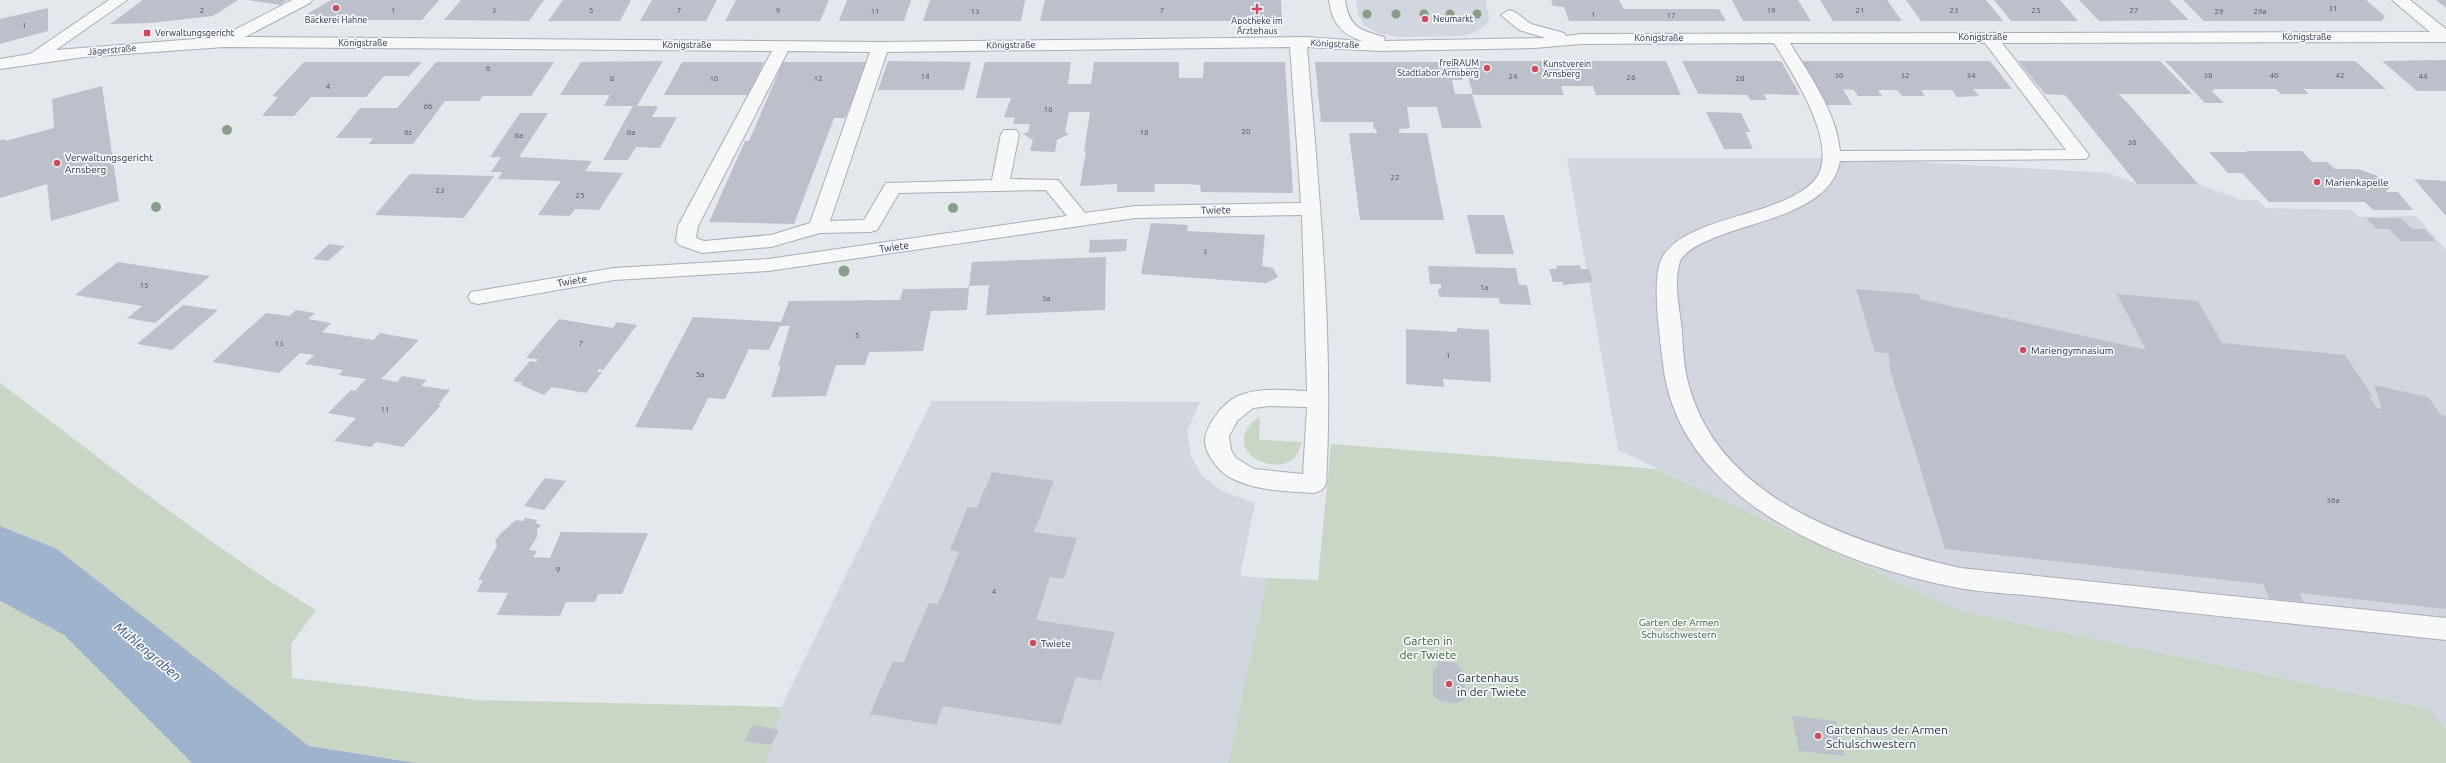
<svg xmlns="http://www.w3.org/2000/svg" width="2446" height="763" font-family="Ubuntu,sans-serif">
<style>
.built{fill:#d2d6de}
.green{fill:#c9d6c5}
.water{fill:#9fb4cc}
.building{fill:#bbc0ca}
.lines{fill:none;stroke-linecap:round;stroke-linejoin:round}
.minor-casing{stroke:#a9aeb7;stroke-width:2}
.minor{fill:#f7f8fa;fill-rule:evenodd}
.tree{fill:#899d89}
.poi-dot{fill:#d1495b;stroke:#f4f6f9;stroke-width:1.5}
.labels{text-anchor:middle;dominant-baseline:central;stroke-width:3.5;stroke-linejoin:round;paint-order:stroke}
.number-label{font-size:8px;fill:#4f5766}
.far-poi-label{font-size:9px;fill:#2b3445;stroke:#f4f6f9;text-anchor:start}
.far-street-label{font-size:9px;fill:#2b3445;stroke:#f4f6f9}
.poi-label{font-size:10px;fill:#2b3445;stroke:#f4f6f9;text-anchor:start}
.street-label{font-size:10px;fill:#2b3445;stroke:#f4f6f9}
.park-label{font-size:10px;fill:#3f6138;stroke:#f4f6f9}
.near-park-label{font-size:12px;fill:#3f6138;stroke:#f4f6f9}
.near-poi-label{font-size:12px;fill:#2b3445;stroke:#f4f6f9;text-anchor:start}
.near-water-label{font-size:13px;font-style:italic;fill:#34527a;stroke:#f4f6f9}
</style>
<rect width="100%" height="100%" fill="#e4e7ec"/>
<g class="built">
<path d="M1356,0H1485L1489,16L1488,23L1476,32L1463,36L1399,37L1379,33L1365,26L1358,15Z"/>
<path d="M1567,158H1848L2108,173L2138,184H2198L2242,200H2258L2266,208L2352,210L2359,217L2416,216L2446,250V730L2429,709L1960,611L1618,450Z"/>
<path d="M932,401L1200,402L1187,431L1191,456L1202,476L1224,492L1255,503L1240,576L1267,578L1228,763H766L781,707Z"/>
</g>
<g class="green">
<path d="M0,383C104,461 205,543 316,610L291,644L292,678L478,700L781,707L766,763H416L309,746L57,549L0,526Z"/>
<path d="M1260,416L1259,440L1302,442C1300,446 1299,452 1296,456C1276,480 1215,449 1260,416Z"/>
<path d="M1331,444L1657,469L1960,611L2429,709L2446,730V763H1228L1267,578L1318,580Z"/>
<path d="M0,601L64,635L192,763H0Z"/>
</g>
<path class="water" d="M0,526L57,549L309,746L416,763H192L64,635L0,601Z"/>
<g class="building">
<path d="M143,0H238L213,16L150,23L110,24Z"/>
<path d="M248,0H287L280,5Z"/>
<path d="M331,0H439L422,20H310L307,14Z"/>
<path d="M461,0H544L529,21L444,20Z"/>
<path d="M563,0H631L620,21H548Z"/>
<path d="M652,0H717L706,21H640Z"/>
<path d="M736,0H829L820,21H725Z"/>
<path d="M847,0H911L904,21H839Z"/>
<path d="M930,0H1025L1021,21H923Z"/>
<path d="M1045,0H1281L1282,21H1040Z"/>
<path d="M1551,0H1619L1624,9H1719L1726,21H1569L1564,7L1553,6Z"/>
<path d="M1732,0H1798L1811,21H1743Z"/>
<path d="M1820,0H1887L1902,21H1833Z"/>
<path d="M1906,0H1986L2003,21H1921Z"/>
<path d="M1994,0H2060L2078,21H2011Z"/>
<path d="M2079,0H2169L2189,20L2099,21Z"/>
<path d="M2183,0H2366L2385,16L2382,21H2204Z"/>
<path d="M2436,0H2446V8Z"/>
<path d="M48,8V31L0,44V19Z"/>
<path d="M2446,60V91H2417L2382,61Z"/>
<path d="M663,61L637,106H658L652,117H677L660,148L636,147L628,160H603L633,106H604L610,95H560L581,62Z"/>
<path d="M888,61L971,62L964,90H878Z"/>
<path d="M1464,61H1553L1555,67H1586L1584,61H1666L1681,95H1596L1593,86H1561L1564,95H1473Z"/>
<path d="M1682,61H1781L1800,95L1764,94L1767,100H1750L1747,95L1698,94Z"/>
<path d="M1801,61H1990L2012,89H1973L1979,96L1957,97L1952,90H1921L1925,96H1902L1897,90H1878L1882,96H1858L1854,90L1843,89L1852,105H1826Z"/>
<path d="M2018,61H2160L2192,94H2118L2125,100L2198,184H2137L2065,95L2045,94Z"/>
<path d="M2165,61H2355L2386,89H2304L2309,94H2281L2276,89H2214L2215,90H2211L2224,103H2205Z"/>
<path d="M304,62H422L409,76H384L366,97H311L294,116H262L278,97L272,96Z"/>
<path d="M436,62H554L531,96H483L479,101H445L413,144H369L373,138H336L360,108H397Z"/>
<path d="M682,62H764L748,95H664Z"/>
<path d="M783,62H868L845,118H834L794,224L709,222L745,141H749Z"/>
<path d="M985,62H1071L1068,84H1091L1094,62H1179V78H1203L1204,62H1285L1293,193L1201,192L1200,185L1186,184H1155L1154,192H1117V184L1080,186L1086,151L1084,152L1090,112H1069L1065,132L1069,134L1057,140L1055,152L1030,151L1033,140L1023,134L1028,132L1030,124H1013L1015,118L1004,117L1011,98H976Z"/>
<path d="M1315,62H1458L1463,80H1452L1455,94H1472L1482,128H1442L1437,107H1407L1410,128L1399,129V133H1427L1444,220H1360L1349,133H1377L1376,129H1374L1373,122H1321Z"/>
<path d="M102,86L119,201L51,221L47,184L0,198V140L5,139V141L54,128L52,99Z"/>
<path d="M1706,112L1741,113L1750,132H1745L1753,149H1724Z"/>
<path d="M520,113H548L519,157L592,161L585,171L623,173L599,210L575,209L570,216L538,215L561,181L498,179L502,172H491L501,157H490Z"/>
<path d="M2246,151H2302L2312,162H2327L2335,169H2358L2378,176L2390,187L2386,192H2398L2413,210H2373L2365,202H2269L2242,173H2228L2209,152H2247Z"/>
<path d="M410,174L494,176L464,218L375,215Z"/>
<path d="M2414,179L2446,181V216Z"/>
<path d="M1467,215H1504L1514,254H1476Z"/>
<path d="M2366,218H2401L2412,229H2424L2436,241H2401L2389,229H2377Z"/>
<path d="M1151,223L1188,225L1187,231L1265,235L1262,266L1273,268L1278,277L1266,283L1141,274Z"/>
<path d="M1127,239L1126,251L1089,253L1090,240Z"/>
<path d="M329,244L345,246L328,261L313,259Z"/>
<path d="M1106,257L1105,310L986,315L989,285L969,286L972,262Z"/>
<path d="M118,262L210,276L155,323L127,318L142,306L75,295Z"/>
<path d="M1580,265L1581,269H1589L1593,282L1563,285V282H1553L1549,269H1557L1556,266Z"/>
<path d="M1428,266L1516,268L1519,285H1527L1531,305L1500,304L1499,298L1439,297L1438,289H1441V284H1430Z"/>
<path d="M968,286H969L967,310L931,311L923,351L869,352L865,365H836L826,396L771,397L781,366H778L790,326H780L769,350L749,349L725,399L708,398L692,430L635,427L693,317L781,322L789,301L900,300L903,289L968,288Z"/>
<path d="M1856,289L1918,294L1920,299L2146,350L2117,294L2198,301L2222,343L2345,355L2373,397L2369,396L2377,408L2382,409L2374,385L2428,397L2441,415L2446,416V609L2299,593L2304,602L2269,598L2263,584L1945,549L1888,363L1891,364L1888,353L1875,352Z"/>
<path d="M183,305L218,310L172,350L137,344Z"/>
<path d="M296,310L315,313L308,319L331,323L322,332L373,340L380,333L419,340L381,379L397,382L402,376L427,380L421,386L450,390L438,405H441L403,447L376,442L371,447L334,441L356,418L328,413L351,390L355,391L366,379L339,375L343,370L305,364L314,355L300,353L279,373L212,362L266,313L289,316Z"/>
<path d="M559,319L613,328L617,322L637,325L603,370L599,369L597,372H602L586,393L552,387L544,395L521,385L523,383L513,381L530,361L536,362L538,359L526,358Z"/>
<path d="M1457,328L1489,330L1491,382L1443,379L1444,387L1406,384V329L1457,332Z"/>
<path d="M992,472L1054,481L1034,532L1077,538L1064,579L1050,577L1036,620L1115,632L1101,681L1076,677L1061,725L943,706L936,725L870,714L893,661L903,663L929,603L938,604L959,552L950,550L968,507L977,508Z"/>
<path d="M545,478L566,481L544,510L524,506Z"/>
<path d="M525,518L537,520L535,523L541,525L537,530V537L529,550L537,551L533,557L550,558L561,532L648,533L622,594H598L595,602H566L560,616L497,615L508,593L477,592L483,580H478L497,546L495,541L501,533L516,520L523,521Z"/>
<path d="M1437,661L1458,663V667L1464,672L1465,699L1457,703L1442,702L1433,696V669L1438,666Z"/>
<path d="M1792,716L1836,721L1845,756L1799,751Z"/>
<path d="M753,725L779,730L771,745L744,741Z"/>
</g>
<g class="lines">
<g class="minor-casing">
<path id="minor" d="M109,0H127L56,50L221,37L292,0H312L310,3L245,37L880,42L1305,37L1363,41C1341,35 1332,22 1329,0H1345C1349,27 1359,30 1384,37L1385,41L1546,38L1519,30L1501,15L1509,10L1515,12L1531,24L1564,33L1566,36L1581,34L2430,32L2392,0H2410L2446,29V42L2002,43L2086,151L2089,155L2086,159L1840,161C1831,214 1748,221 1707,241C1697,245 1686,251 1680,261C1673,285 1680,308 1682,332C1683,351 1684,369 1689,386C1721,502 1857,544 1960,568L2446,618V640C2352,630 2257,620 2163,610C2117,605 2071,600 2024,595C2003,593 1980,592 1959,588C1841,566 1677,500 1663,363C1660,338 1651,278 1662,258C1671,241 1692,232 1710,225C1740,214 1790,205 1813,182C1844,150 1792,73 1774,43L1581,44L1534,48L1380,51L1307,47C1319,192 1334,338 1326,484L1322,490L1314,493C1286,491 1256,491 1231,478C1219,472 1204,453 1205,439C1207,423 1224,402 1238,396C1259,387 1284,390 1307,391L1302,215L1135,218L768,271L614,280L478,304L471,302L468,297L471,292L614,268L768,259L1067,216L1046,190L899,193L877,230L870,232L820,233L771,247L702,253L679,245L676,241L678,226L772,51L224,47L84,57L0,69V59L30,54ZM1790,43H1985L2066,150L1840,151C1836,111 1810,76 1790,43ZM1290,47L1301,203L1135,206L1085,213L1058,180L1010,179L1019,134L1016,130H1004L1001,134L992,180L886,183L864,220L830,221L887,52ZM788,51L870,52L810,223L771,235L704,241L696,238L698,226ZM1270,406L1307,407L1303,474L1254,469L1236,458L1231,450L1229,436L1237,421L1253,408Z"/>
</g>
<use href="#minor" class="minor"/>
</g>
<g class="tree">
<circle cx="1367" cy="14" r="4.5"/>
<circle cx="1396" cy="14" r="4.5"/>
<circle cx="1424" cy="14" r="4.5"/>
<circle cx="1450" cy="14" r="4.5"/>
<circle cx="1477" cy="14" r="4.5"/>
<circle cx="227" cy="130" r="5"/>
<circle cx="156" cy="207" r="5"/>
<circle cx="953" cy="208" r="5"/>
<circle cx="844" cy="271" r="5.5"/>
</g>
<g class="poi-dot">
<circle cx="336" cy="8" r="4"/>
<path d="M1255 3h4v4h4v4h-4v4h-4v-4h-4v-4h4z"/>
<circle cx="1425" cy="19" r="4"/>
<rect x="143" y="29" width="8" height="8" rx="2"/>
<circle cx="1487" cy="68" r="4"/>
<circle cx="1535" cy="69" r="4"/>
<circle cx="57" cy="163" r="4"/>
<circle cx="2317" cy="182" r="4"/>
<circle cx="2023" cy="350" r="4"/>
<circle cx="1033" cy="643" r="4"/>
<circle cx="1449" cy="684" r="4"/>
<circle cx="1818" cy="736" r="4"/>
</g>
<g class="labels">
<g class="number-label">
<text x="2333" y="8">31</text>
<text x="202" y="10">2</text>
<text x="393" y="10">1</text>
<text x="494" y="10">3</text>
<text x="591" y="10">5</text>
<text x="679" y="10">7</text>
<text x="778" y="10">9</text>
<text x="1162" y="10">7</text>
<text x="1771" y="10">19</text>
<text x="1860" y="10">21</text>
<text x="1954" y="10">23</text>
<text x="2036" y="10">25</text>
<text x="2134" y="10">27</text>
<text x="875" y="11">11</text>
<text x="975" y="11">13</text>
<text x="2219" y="11">29</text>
<text x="2260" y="11">29a</text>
<text x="1593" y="14">1</text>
<text x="1671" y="15">17</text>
<text x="24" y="25">1</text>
<text x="488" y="68">6</text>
<text x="1839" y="75">30</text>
<text x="1905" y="75">32</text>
<text x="1971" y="75">34</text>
<text x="2208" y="75">38</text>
<text x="2274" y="75">40</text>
<text x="2340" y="75">42</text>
<text x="925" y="76">14</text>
<text x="1513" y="76">24</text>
<text x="2423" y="76">44</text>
<text x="1631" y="77">26</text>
<text x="612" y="78">8</text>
<text x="714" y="78">10</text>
<text x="818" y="78">12</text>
<text x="1740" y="78">28</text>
<text x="328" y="86">4</text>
<text x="428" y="106">6b</text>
<text x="1048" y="109">16</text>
<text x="1246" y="131">20</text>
<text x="408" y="132">6c</text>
<text x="631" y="132">8a</text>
<text x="1144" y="132">18</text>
<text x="519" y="135">6a</text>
<text x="2132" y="142">36</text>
<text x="1395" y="177">22</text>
<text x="440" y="190">23</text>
<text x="580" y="195">25</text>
<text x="1205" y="251">3</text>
<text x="144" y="285">15</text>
<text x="1484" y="287">1a</text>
<text x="1046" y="298">3a</text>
<text x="857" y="335">5</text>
<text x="279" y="343">13</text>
<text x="581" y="343">7</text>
<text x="1448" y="355">1</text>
<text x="700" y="374">5a</text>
<text x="385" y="409">11</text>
<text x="2333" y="500">36a</text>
<text x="558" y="569">9</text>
<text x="994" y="591">4</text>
</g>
<g class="far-poi-label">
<text x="1433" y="19">Neumarkt</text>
<text x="336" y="20" text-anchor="middle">Bäckerei Hahne</text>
<text x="1257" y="21" text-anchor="middle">Apotheke im<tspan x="1257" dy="10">Ärztehaus</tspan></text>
<text x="155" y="33">Verwaltungsgericht</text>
<text x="1479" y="63" text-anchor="end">freiRAUM<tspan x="1479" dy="10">Stadtlabor Arnsberg</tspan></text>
<text x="1543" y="64">Kunstverein<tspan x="1543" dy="10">Arnsberg</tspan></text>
</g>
<g class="far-street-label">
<text x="1983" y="37">Königstraße</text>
<text x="2307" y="37">Königstraße</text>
<text x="1659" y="38">Königstraße</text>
<text x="363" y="43">Königstraße</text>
<text transform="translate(1335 44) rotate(3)">Königstraße</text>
<text x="687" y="45">Königstraße</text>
<text transform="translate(1011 45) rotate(-1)">Königstraße</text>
<text transform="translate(112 50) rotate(-5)">Jägerstraße</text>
</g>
<g class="poi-label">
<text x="65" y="157">Verwaltungsgericht<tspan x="65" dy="12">Arnsberg</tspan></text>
<text x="2325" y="182">Marienkapelle</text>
<text x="2031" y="350">Mariengymnasium</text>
<text x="1041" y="643">Twiete</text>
</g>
<g class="street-label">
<text transform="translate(1216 210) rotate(-1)">Twiete</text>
<text transform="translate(894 247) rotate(-8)">Twiete</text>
<text transform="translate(572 281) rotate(-9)">Twiete</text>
</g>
<g class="park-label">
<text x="1679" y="622">Garten der Armen<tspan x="1679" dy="12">Schulschwestern</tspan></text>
</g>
<g class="near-park-label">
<text x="1428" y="640">Garten in<tspan x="1428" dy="14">der Twiete</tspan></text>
</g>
<g class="near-poi-label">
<text x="1457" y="677">Gartenhaus<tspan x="1457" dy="14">in der Twiete</tspan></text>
<text x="1826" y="729">Gartenhaus der Armen<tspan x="1826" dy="14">Schulschwestern</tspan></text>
</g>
<g class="near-water-label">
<text transform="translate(148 651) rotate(40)">Mühlengraben</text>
</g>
</g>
</svg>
